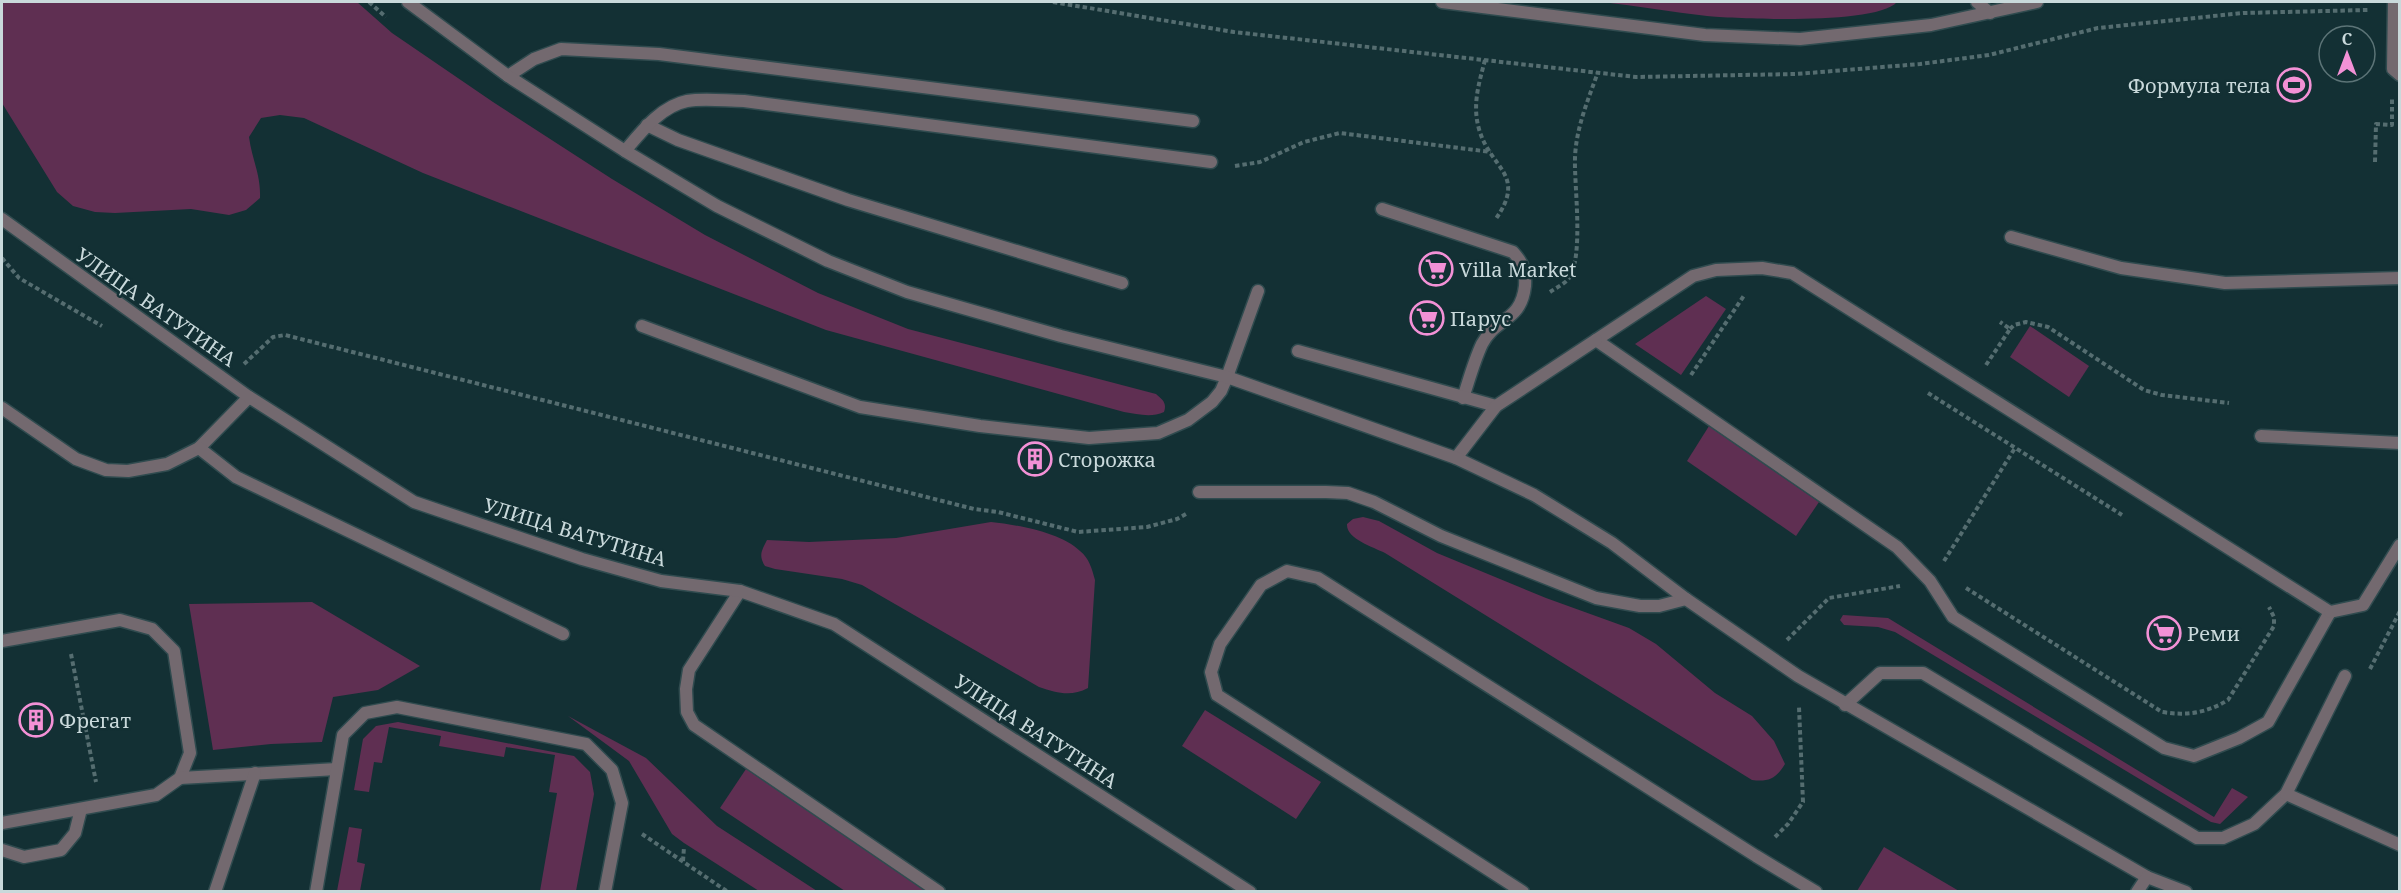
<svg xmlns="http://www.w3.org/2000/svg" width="2401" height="893" font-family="'Noto Serif',serif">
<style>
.green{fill:#5f2f52}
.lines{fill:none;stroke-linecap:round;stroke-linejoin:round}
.service-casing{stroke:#304b4f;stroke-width:15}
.minor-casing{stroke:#304b4f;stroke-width:15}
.tertiary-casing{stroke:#304b4f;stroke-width:15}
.path{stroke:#556d70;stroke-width:4;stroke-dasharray:4.5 3;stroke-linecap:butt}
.service{stroke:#73696f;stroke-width:12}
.minor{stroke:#73696f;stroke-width:12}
.tertiary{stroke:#73696f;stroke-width:12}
.labels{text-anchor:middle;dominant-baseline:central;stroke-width:5;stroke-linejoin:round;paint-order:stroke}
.poi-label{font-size:20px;fill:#c9d9db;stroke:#133034;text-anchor:start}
.street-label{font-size:20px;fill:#c9d9db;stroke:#133034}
</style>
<rect width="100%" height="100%" fill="#133034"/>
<g class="green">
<path d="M2,2H357L392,33L493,102L612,179L705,235L818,293L908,329L1156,394C1163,400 1167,403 1164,412C1151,418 1137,414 1124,412L826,330L423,173L304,118L280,115L261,118L249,137C252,160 261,175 260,198L246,210L229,215L191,209L115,213L95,212L73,206L57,192L2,103Z"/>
<path d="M1602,2H1897C1877,25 1740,19 1707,16C1672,12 1637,6 1602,2Z"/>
<path d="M1706,296L1726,309L1681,375L1635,344Z"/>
<path d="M2030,326L2089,366L2069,397L2010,357Z"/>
<path d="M1709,426L1819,502L1796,536L1687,461Z"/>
<path d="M1363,517L1379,521L1437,553L1546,598L1629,628L1656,644L1715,693L1752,716L1774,741L1785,764C1776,779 1768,782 1752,780L1385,553C1373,547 1346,539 1347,524L1353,519Z"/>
<path d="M991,522C1018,525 1060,532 1080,551C1089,558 1092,569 1095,580L1088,688C1071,697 1057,693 1039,687L862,585L842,579L775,569L765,566C758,555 762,550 767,540L809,542L896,538Z"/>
<path d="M312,602L420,666L378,690L333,697L322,742L271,744L213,750L189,604Z"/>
<path d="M1843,615L1888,618L2214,817L2232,788L2248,797L2220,824L2211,822L1895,632L1878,627L1844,625L1840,620Z"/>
<path d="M1205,710L1321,782L1296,819L1182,746Z"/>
<path d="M568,716L646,758L717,826L817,891H759L684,843L672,834L629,761Z"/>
<path d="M398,722L574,756L590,772L594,794L576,891H540L557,793L549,792L555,755L506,747L504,757L439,746L441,736L389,727L382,763L374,762L369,792L354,790L363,739L376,726Z"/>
<path d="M746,769L929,891H845L720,808Z"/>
<path d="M349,827L362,829L357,862L365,864L360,891H337Z"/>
<path d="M1884,847L1959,891H1857Z"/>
</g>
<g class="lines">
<g class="service-casing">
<g id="service">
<path d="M1977,2L1990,13"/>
<path d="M2394,2L2393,69L2400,75"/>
<path d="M508,76L534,59L561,49L659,54L1193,121"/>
<path d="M647,125L678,140L848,200L1122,283"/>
<path d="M625,151C641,132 661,106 687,101C705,98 726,101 744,101L1211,162"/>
<path d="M1382,209L1513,252C1523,263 1526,271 1525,286C1521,322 1496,317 1482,344C1474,361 1469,380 1463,398"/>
<path d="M2011,237L2121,268L2225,283L2400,278"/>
<path d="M1762,268L1792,273L2330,612L2268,722L2239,738L2194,756L2164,748L1953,617L1930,581L1897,547L1596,340L1693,276L1716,270Z"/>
<path d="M642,326L860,407L980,426L1089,438L1158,433L1188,420L1212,402L1221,391L1227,377L1258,291"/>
<path d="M1298,351L1496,406"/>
<path d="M2,408L76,459L106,470L128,471L167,464L199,448L249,397"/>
<path d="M2261,436L2400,443"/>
<path d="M199,448L236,477L563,634"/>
<path d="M1456,458L1496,406L1596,340"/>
<path d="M1199,492H1326L1348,493L1374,502L1441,536L1596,598L1640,606H1659L1686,599"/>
<path d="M740,591L689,670L686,689L687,712L694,725L939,892"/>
<path d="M2330,612L2363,605L2400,545"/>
<path d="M2,641L120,620L152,629L174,651L190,753L180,778L156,795L2,823"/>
<path d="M1845,705L1880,673H1923L2197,838H2223L2254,824L2286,794L2345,676"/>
<path d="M180,778L337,769"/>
<path d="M2286,794L2400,845"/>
<path d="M2,850L24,857L61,850L75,833L81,809"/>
<path d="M215,892L255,773"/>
<path d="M316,892L343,735L365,713L397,707L586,744L612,770L622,803L605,892"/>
<path d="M1523,892L1217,695L1211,672L1220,644L1261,585L1287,571L1318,578L1756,856L1816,892"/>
</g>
</g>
<g class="minor-casing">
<g id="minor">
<path d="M408,2L508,76L625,151L717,206L828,261L907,292L1061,336L1227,377L1456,458L1534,495L1612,543L1686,599L1798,676L2147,877L2186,892"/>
<path d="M2,219L249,397L414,502L582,559L661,581L740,591L834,624L1250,892"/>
<path d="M2137,892L2147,877"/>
</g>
</g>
<g class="tertiary-casing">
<path id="tertiary" d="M1442,2L1705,35L1800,39L1931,25L2037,2"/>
</g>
<g class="path">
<path d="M369,2L386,17"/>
<path d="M1053,2L1234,32L1636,77L1796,74L1920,64L1989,55L2098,28L2243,13L2368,10"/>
<path d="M1485,60C1479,83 1472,105 1479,129C1490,169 1528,174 1495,220"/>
<path d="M2375,162L2376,124L2392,125V98"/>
<path d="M1235,166L1260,162L1304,142L1340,133L1491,152"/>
<path d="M2,258L19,278L102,326"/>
<path d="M1550,292C1556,288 1566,283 1569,278C1584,256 1574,185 1575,158C1576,128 1588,100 1598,72"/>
<path d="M2010,329L2014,325L2026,322L2048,327L2144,390L2162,395L2229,403"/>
<path d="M244,364L273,337L285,335L974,509L998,512L1078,532L1147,527L1177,519L1186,514"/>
<path d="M1986,365L2010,329L2000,322"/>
<path d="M1691,375L1745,294"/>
<path d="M1928,393L2122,515"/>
<path d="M1944,561L2015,448"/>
<path d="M1966,588L2162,712C2186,716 2207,713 2228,700L2274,626V617L2269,607"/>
<path d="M1787,640L1829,598L1900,586"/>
<path d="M71,654L96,782"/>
<path d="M2370,669L2400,611"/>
<path d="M642,834L728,892"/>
<path d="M1775,837L1788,824L1803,802L1799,707"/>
<path d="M683,861L684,847"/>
</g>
<use href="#service" class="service"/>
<use href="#minor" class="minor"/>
<use href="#tertiary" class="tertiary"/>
</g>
<defs>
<g id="stadium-ring" transform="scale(1.725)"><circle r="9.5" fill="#133034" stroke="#f391d6" stroke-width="1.5"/><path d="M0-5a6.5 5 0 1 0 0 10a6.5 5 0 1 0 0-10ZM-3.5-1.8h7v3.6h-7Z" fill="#f391d6"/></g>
<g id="supermarket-ring" transform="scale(1.725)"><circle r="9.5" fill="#133034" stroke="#f391d6" stroke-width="1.5"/><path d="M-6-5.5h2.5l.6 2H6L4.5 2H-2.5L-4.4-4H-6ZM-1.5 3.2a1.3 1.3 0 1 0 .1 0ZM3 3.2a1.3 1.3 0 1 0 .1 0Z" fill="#f391d6"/></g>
<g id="building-ring" transform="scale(1.725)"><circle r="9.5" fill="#133034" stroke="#f391d6" stroke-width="1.5"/><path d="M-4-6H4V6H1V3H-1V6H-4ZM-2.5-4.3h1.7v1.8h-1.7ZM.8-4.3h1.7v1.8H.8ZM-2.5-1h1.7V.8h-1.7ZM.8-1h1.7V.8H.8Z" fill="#f391d6"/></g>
</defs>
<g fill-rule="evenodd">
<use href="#stadium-ring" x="2294" y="85"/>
<use href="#supermarket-ring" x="1436" y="269"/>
<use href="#supermarket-ring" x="1427" y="318"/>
<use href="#building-ring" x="1035" y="459"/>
<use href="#supermarket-ring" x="2164" y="633"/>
<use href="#building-ring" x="36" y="720"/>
</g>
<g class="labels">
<g class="poi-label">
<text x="2271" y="85" text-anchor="end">Формула тела</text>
<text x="1459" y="269">Villa Market</text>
<text x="1450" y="318">Парус</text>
<text x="1058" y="459">Сторожка</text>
<text x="2187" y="633">Реми</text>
<text x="59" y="720">Фрегат</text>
</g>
<g class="street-label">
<text transform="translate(156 307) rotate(35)">УЛИЦА ВАТУТИНА</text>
<text transform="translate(575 532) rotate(17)">УЛИЦА ВАТУТИНА</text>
<text transform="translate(1036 731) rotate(33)">УЛИЦА ВАТУТИНА</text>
</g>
</g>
<rect width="2401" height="893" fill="none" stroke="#c9d9db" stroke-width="6"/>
<g transform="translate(2347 54)"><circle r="28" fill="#133034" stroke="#5c7477" stroke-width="1.5"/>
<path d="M0-4.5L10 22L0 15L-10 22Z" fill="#f391d6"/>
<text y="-9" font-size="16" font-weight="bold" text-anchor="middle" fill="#c9d9db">С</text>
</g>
</svg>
